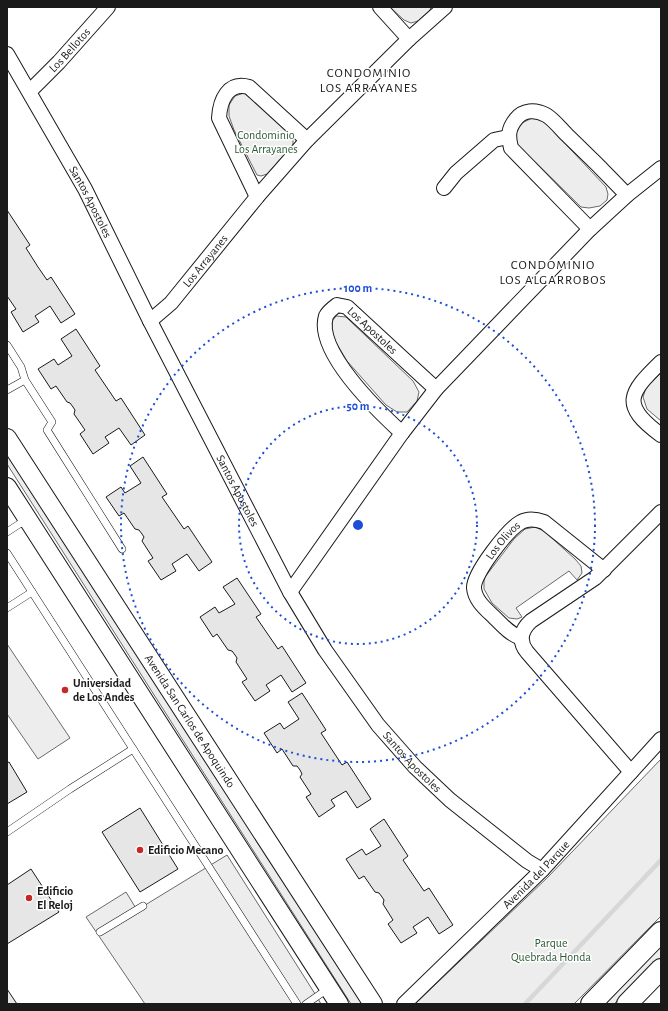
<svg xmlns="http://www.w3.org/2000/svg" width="668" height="1011" font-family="'Alegreya Sans',sans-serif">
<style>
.built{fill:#ededed;stroke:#6a6a6a}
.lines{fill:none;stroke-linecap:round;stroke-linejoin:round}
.stream{stroke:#d7d7d7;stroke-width:4.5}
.building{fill:#e6e6e6;stroke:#1a1a1a}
.service-casing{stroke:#1a1a1a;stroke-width:8}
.minor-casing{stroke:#1a1a1a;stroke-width:16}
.tertiary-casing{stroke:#1a1a1a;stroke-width:20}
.secondary-casing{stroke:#1a1a1a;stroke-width:22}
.service{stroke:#fff;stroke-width:7}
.minor{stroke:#fff;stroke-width:14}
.tertiary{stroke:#fff;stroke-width:18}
.secondary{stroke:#fff;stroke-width:20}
.ring{fill:none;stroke:#1d4ed8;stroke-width:2;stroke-dasharray:2 4}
.poi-dot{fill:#c62828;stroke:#fff;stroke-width:1.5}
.labels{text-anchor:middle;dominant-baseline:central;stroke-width:3;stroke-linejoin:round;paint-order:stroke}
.street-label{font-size:12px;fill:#1a1a1a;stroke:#fff}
.park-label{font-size:12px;fill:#2b5a34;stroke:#fff}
.poi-label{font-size:12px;font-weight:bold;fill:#1a1a1a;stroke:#fff;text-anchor:start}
.neighbourhood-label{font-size:13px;letter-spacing:1px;fill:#1a1a1a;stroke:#fff}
.centre{fill:#1d4ed8;stroke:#fff;stroke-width:2}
.ring-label{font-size:12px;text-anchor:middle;font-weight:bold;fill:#1d4ed8;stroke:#fff;stroke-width:3;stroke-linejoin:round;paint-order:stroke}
</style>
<rect width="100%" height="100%" fill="#fff"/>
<g class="built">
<path d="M390,7H431L430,10L418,21L411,23L404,20Z"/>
<path d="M244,93L287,129L293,138V145L267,174L261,176L257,175L234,130L229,116V105L235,96Z"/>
<path d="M532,118H541L606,187L608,194L607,200L600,206L589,208L581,207L515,142V130L520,124Z"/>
<path d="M336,316L346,317L413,381L419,392L417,401L407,412H397L386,405L347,361L334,339L329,325Z"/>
<path d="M661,373V421L647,409L643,397L646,388Z"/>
<path d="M7,447L299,906L362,1004H351L7,464Z"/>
<path d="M535,527L544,531L575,559L581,566L582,573L577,580L569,571L516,608L522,617L517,619L509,618L492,603L484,589V581L485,577L514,539L525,529Z"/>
<path d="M7,644L70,738L38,759L7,714Z"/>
<path d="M661,759V916L574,1004H415L548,877Z"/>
<path d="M227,855L317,997L321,1004H145L86,917L126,892L137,910Z"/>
<path d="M661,944V957L614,1004H602Z"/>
</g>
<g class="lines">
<path class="stream" d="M525,1004L661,860"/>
</g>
<g class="building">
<path d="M7,210L30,245L26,248L38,267L47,280L51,277L75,314L61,323L50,306L35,316L39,322L23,332L11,312L16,309L7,296Z"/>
<path d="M76,329L100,366L95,370L116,401L121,398L145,435L131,445L119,428L105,437L109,443L93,454L80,434L85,430L74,414L75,410L73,407L70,403L67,402L56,386L51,389L38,369L54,359L58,365L72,356L61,339Z"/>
<path d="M143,457L167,494L162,497L184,529L188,526L212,562L199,571L187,554L172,564L176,571L161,580L148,561L153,558L142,541L144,537L142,534L139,530L135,529L124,513L119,516L106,497L121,487L125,493L141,483L130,466Z"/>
<path d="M237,578L261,614L256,617L278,649L282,646L306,683L292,692L281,675L266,685L270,691L255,701L242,682L247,679L236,662L237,658L235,655L232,651L228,650L217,634L213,637L200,617L215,607L219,613L235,604L223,587Z"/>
<path d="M302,693L326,730L321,733L342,765L347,762L371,799L357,808L346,791L331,800L335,806L319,817L306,797L311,794L300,777L302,774L300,770L297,766H293L282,749L277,753L264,733L280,723L284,729L299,719L288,702Z"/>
<path d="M9,762L27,792L7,804V763Z"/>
<path d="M140,808L178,869L140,892L102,832Z"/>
<path d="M384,819L408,856L403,860L424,891L429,888L453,925L439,934L428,917L413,927L417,933L401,943L388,924L393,920L383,904L384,900L382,897L379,893L375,892L364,876L359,879L346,859L362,849L366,855L381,846L370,829Z"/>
<path d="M31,869L59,912L7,944V885Z"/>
<path d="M7,989L17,1004H7Z"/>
</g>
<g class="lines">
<g class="service-casing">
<g id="service">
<path d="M7,345L21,367L25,380L52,422L47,430L122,549"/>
<path d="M7,390L25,380"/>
<path d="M7,532L27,519"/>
<path d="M7,553L297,1004"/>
<path d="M7,608L32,592"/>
<path d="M7,832L70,789L133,749"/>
<path d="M100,932L143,906"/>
<path d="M306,1004L329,988"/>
</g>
</g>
<g class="minor-casing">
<g id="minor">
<path d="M380,7L409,39"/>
<path id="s1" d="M7,54L85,189L150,321L290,592L325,650L378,725L415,767L450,800L527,861L542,870"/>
<path id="s2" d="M30,91L59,62L108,7"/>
<path d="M444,188L456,173L494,140L508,137"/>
<path d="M257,197L219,118C220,100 228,81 249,87L307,140"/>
<path d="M590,229L511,148C508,136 508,129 516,119C523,110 535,109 546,115C553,119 560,128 566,134C587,154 607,174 627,195"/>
<path id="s3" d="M150,321L171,303L257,197L307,140L409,39L445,7"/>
<path d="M661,362C629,393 620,405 661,435"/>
<path id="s4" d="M402,433C378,411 315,351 326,316C328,312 333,308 337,305L347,307L436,389"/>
<path d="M290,592L402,433L436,389L590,229L627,195L661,168"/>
<path id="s5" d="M521,638C510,634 503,626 495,618C487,610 475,601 474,588C473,574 508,529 521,522C528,518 536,519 544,522L604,570"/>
<path d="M631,772L527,652C518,641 521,630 531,621L595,578L661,512"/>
<path id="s6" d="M404,1004L542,870L661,739"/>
</g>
</g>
<g class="tertiary-casing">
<g id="tertiary">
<path id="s7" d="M7,438L373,1004"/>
<path d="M7,487L339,1004"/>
</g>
</g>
<g class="secondary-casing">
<g id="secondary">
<path d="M591,1004L661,932"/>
<path d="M627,1004L661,969"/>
</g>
</g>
<use href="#service" class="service"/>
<use href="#minor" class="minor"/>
<use href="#tertiary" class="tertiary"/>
<use href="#secondary" class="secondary"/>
</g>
<g class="ring">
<circle cx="358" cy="525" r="119"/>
<circle cx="358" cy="525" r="237"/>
</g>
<g class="poi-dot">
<circle cx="65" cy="690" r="4"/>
<circle cx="140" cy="850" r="4"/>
<circle cx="29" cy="898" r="4"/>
</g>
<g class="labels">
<g class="street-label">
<text stroke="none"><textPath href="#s2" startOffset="57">Los Bellotos</textPath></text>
<text stroke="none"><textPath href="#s1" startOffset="170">Santos Apostoles</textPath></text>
<text stroke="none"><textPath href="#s3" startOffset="82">Los Arrayanes</textPath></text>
<text stroke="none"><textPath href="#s4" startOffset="205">Los Apostoles</textPath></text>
<text stroke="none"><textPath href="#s1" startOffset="494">Santos Apostoles</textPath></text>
<text stroke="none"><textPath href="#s5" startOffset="127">Los Olivos</textPath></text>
<text stroke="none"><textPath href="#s7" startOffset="337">Avenida San Carlos de Apoquindo</textPath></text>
<text stroke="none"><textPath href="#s1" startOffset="818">Santos Apostoles</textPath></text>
<text stroke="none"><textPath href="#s6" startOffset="185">Avenida del Parque</textPath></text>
</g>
<g class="park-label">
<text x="266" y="135">Condominio<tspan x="266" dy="14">Los Arrayanes</tspan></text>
<text x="551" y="943">Parque<tspan x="551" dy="14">Quebrada Honda</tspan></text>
</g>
<g class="poi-label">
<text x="73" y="683">Universidad<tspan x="73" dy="14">de Los Andes</tspan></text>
<text x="148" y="850">Edificio Mecano</text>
<text x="37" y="891">Edificio<tspan x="37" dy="14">El Reloj</tspan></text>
</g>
<g class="neighbourhood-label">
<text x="369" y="73">CONDOMINIO<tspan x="369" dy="15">LOS ARRAYANES</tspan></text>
<text x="553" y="265">CONDOMINIO<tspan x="553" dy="15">LOS ALGARROBOS</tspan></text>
</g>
</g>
<circle cx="358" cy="525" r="6" class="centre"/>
<g class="ring-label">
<text x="358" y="292">100 m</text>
<text x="358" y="410">50 m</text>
</g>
<rect width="668" height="1011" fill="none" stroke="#1a1a1a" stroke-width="16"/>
</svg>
